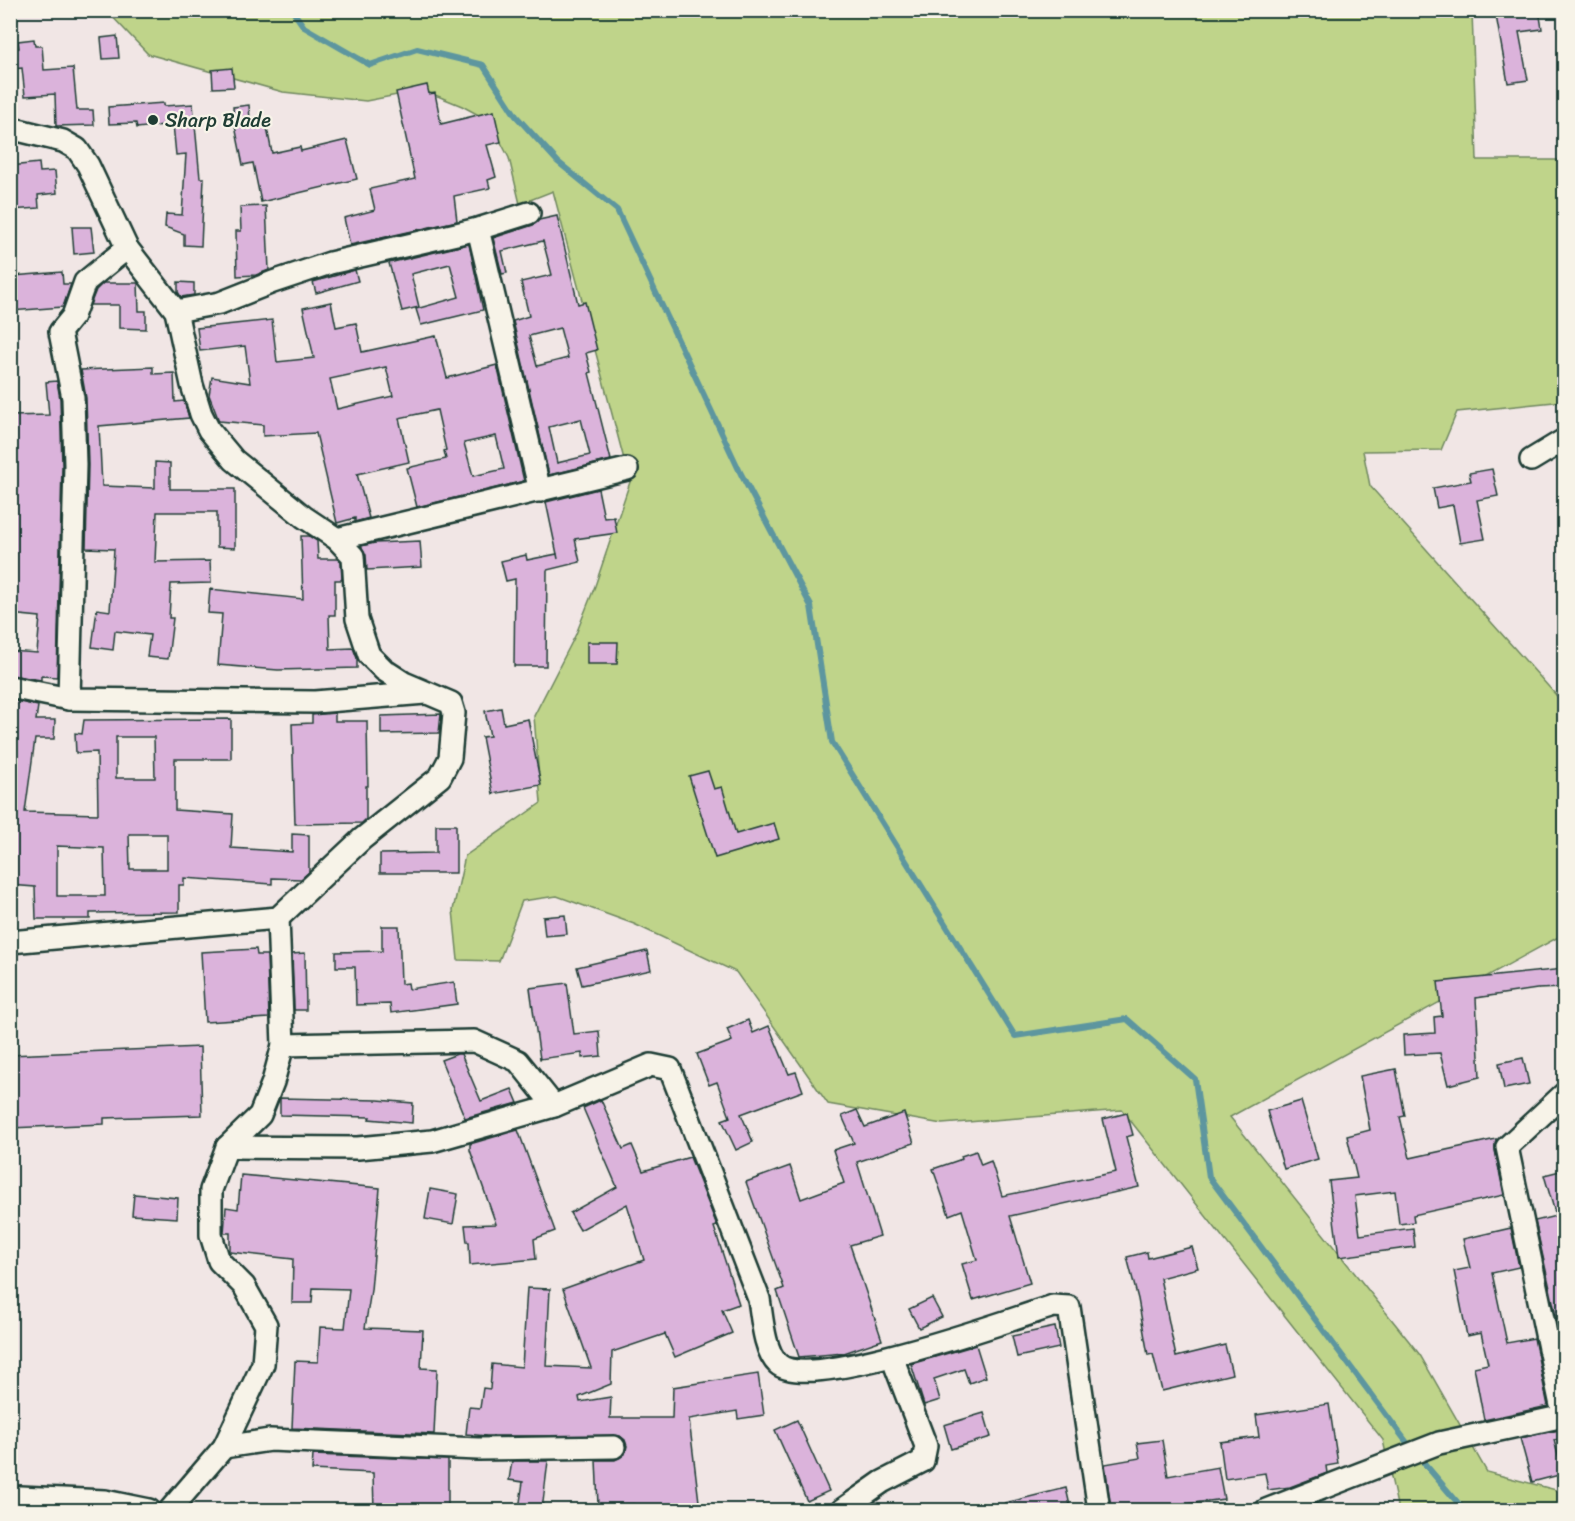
<svg xmlns="http://www.w3.org/2000/svg" width="1575" height="1521" font-family="Sriracha,sans-serif">
<style>
.green{fill:#bfd48a;stroke:#6f885f;stroke-width:1.5}
.lines{fill:none;stroke-linecap:round;stroke-linejoin:round}
.stream{stroke:#5d969f;stroke-width:6}
.building{fill:#dbb3db;stroke:#1f3d34;stroke-width:1.5;fill-rule:evenodd}
.minor-casing{stroke:#1f3d34;stroke-width:26}
.minor{stroke:#f7f3e8;stroke-width:21}
.poi-dot{fill:#1f3d34;stroke:#f7f3e8;stroke-width:2}
.labels{text-anchor:middle;dominant-baseline:central;stroke-width:4.5;stroke-linejoin:round;paint-order:stroke}
.poi-label{font-size:20px;fill:#1f3d34;stroke:#f7f3e8;text-anchor:start}
</style>
<rect width="100%" height="100%" fill="#f1e6e5"/>
<filter id="ink" filterUnits="userSpaceOnUse"><feTurbulence type="fractalNoise" baseFrequency=".0167" numOctaves="2"/><feDisplacementMap in="SourceGraphic" scale="12" xChannelSelector="R" yChannelSelector="G"/><feConvolveMatrix kernelMatrix="1 2 1 2 8 2 1 2 1" color-interpolation-filters="sRGB"/></filter>
<g filter="url(#ink)">
<path class="green" d="M107,11H1472L1477,160H1564V401L1457,412L1441,450L1363,451L1370,486L1564,704V934L1230,1117L1420,1355L1487,1472L1564,1492V1510H1398L1383,1440L1122,1110L942,1124L828,1104L736,972L634,924L557,896L522,901L499,961L458,960L453,910L465,856L541,803L534,716L576,634L595,586L630,482L553,191L520,204L509,158L490,121L462,106L423,90L366,101L283,92L148,54Z"/>
<g class="lines">
<g class="stream">
<path d="M292,10L304,27L370,65L417,49L483,65L516,116L558,162L617,210L741,474L811,606L832,742L1015,1036L1127,1019L1195,1079L1209,1177L1411,1448"/>
<path d="M1418,1456L1464,1510"/>
</g>
</g>
<g class="building">
<path d="M1495,10H1539L1542,29L1519,32L1528,80L1508,83Z"/>
<path d="M117,36L119,58L103,59L101,38Z"/>
<path d="M34,39L35,46H42L44,70L73,68L77,110H93L94,125L56,126L55,94L25,96L22,68L12,69L11,49L19,48L18,41Z"/>
<path d="M232,68L234,87L213,88L212,70Z"/>
<path d="M427,85L429,94L435,93L441,124L494,111L501,142L487,145L496,177L488,180L490,188L454,196L457,221L350,245L344,218L375,210L370,189L415,179L396,92Z"/>
<path d="M164,103V106L193,104L200,178H204L201,246L184,245V234L165,227L166,214L182,215L186,154L176,155L173,124L137,128L136,123L109,124L108,107Z"/>
<path d="M249,105L250,121L265,118L272,153L300,147L301,151L347,140L357,179L261,202L253,163L243,165L234,121L233,107Z"/>
<path d="M39,163L40,172L55,171L57,193L38,195L39,208L10,210V166Z"/>
<path d="M266,206L269,270L256,275L237,276L236,231H241L240,207Z"/>
<path d="M557,216L578,304L585,302L597,350L586,353L591,372L589,373L611,460L549,475L513,321L529,316L521,282L552,275L543,241L502,251L507,273L502,274L493,238L533,225L539,220ZM560,328L568,358L537,366L529,336ZM581,419L590,455L557,463L549,427Z"/>
<path d="M72,227H91L94,252L74,254Z"/>
<path d="M469,244L483,310L421,325L416,309L459,297L450,264L411,274L419,307L402,311L389,263Z"/>
<path d="M355,270L358,281L316,293L313,282Z"/>
<path d="M62,272L63,284H71L63,307L10,311V289L14,288L13,276Z"/>
<path d="M178,282L194,283V295L181,297L178,292Z"/>
<path d="M103,283H138L139,311H146V329L119,328V305H90L96,290Z"/>
<path d="M331,302L336,327L356,323L362,352L436,336L447,378L497,365L524,481L417,507L407,468L446,459L444,451L446,450L437,410L399,418L409,462L357,474L369,518L355,522V518L337,523L316,433L263,436V425L219,421L209,395L212,377L250,383L245,346L200,351L197,328L272,320L277,362L314,358L303,308ZM386,367L393,396L337,409L330,379ZM496,436L504,469L473,476L464,443Z"/>
<path d="M153,367V374L174,373L175,402L184,401L189,418L99,426L102,486L155,488V462L170,463V489H235V548L217,547V512H157L155,562L210,561L211,583L171,584L169,618H173L168,659L147,657L150,635L115,631L113,650L92,647L97,609L110,611L114,549L86,548L88,465L86,398L81,370Z"/>
<path d="M57,381L60,399L62,465L57,677L41,676V680L10,675V651L37,653L40,617L10,614V416L49,415L46,382Z"/>
<path d="M1492,469L1498,496L1477,500L1485,539L1460,543L1453,505L1437,508L1433,488L1471,481L1469,473Z"/>
<path d="M598,489L604,518L614,517L617,533L575,539L580,562L547,570L546,666H514L515,579L506,581L501,561L526,555L527,560L557,554L558,559L546,502Z"/>
<path d="M301,536H309L317,541L318,559H338L341,561L342,580H335V615H329L330,649L353,648L357,658V668L278,670L218,665L222,614L208,613L210,589L303,599Z"/>
<path d="M420,541L422,567L367,570L366,555L361,546L375,543Z"/>
<path d="M587,642H618L617,664H587Z"/>
<path d="M10,700L38,706L36,720H55L54,739H35L25,812L98,814L97,752L76,753L75,733L82,734L84,720L231,719V759H175V810L233,814L231,848L292,852V834L309,835V872L301,879L272,878V884L184,878V885H179V912L90,913V919H36L35,887L10,885ZM116,737H154L155,778H116ZM129,834H167V869H130ZM57,846L104,848L105,896H57Z"/>
<path d="M501,708L504,724L528,719L541,785L493,794L482,737L490,736L485,711Z"/>
<path d="M335,713V721H367L368,786H366V819L362,823L295,824L292,724L312,723V715Z"/>
<path d="M441,714L439,733L381,734V716Z"/>
<path d="M708,771L714,789L722,787L736,834L774,823L779,839L715,858L689,776Z"/>
<path d="M436,825H456V873H380V854L436,853Z"/>
<path d="M565,915L567,934L545,936L543,917Z"/>
<path d="M382,926H399L401,984L408,983L409,989L454,982L457,1004L391,1013L390,1004L356,1005L355,967H336V952L382,951Z"/>
<path d="M256,949L257,955H267L269,1018L205,1022L201,952Z"/>
<path d="M647,951L651,970L582,985L577,967Z"/>
<path d="M305,953L306,1010H294L292,954Z"/>
<path d="M1564,969V988L1537,989L1476,998L1480,1077L1448,1085L1440,1053L1404,1055L1403,1035L1435,1033L1434,1017L1442,1016L1438,982Z"/>
<path d="M567,983L574,1034L599,1031L601,1056L582,1058V1053L540,1059L530,988Z"/>
<path d="M748,1020L753,1033L769,1026L789,1074L796,1072L803,1091L741,1114L753,1142L736,1150L722,1120L730,1117L717,1082L709,1085L697,1054L732,1041L727,1029Z"/>
<path d="M200,1047L202,1115L104,1118V1124L10,1128V1055Z"/>
<path d="M457,1054H461L481,1101L512,1089L518,1103L465,1118L441,1060Z"/>
<path d="M1523,1058L1529,1084L1504,1089L1499,1063Z"/>
<path d="M1396,1069L1405,1116L1400,1117L1410,1158L1496,1139L1495,1150L1504,1195L1413,1215L1414,1222L1399,1224L1395,1191L1355,1196L1360,1235L1413,1228L1415,1247L1339,1257L1329,1181L1357,1178L1347,1136L1370,1130L1360,1076Z"/>
<path d="M280,1098L378,1100L413,1103L412,1123L369,1119L370,1117L280,1115Z"/>
<path d="M601,1100L623,1149L632,1145L643,1171L690,1157L716,1223L717,1226L714,1227L739,1304L722,1310L732,1333L675,1357L665,1334L612,1352L611,1384L579,1397L580,1402L611,1397L610,1418H672L673,1387L758,1374L764,1415L738,1419L737,1411L689,1419L700,1510H635L634,1504L598,1505L596,1460H615L625,1454L627,1446L625,1440L620,1436H487L466,1434L469,1407L480,1408L483,1388L490,1389L492,1364L522,1367L527,1288L550,1289L546,1366L591,1368L563,1289L644,1260L627,1204L580,1230L570,1213L617,1187L583,1108Z"/>
<path d="M1301,1101L1318,1159L1284,1169L1267,1111Z"/>
<path d="M857,1110L865,1127L904,1113L914,1143L857,1162L880,1236L850,1245L882,1340L844,1353L799,1357L777,1291L784,1288L746,1182L790,1166L801,1199L844,1183L833,1150L854,1143L842,1116Z"/>
<path d="M1127,1113L1133,1135L1126,1137L1139,1187L1010,1216L1030,1283L973,1300L962,1264L977,1260L962,1210L949,1215L933,1169L962,1159L961,1156L976,1151L981,1165L991,1161L1002,1196L1116,1172L1103,1119Z"/>
<path d="M518,1130L555,1231L534,1239L536,1259L470,1265L469,1242H467L465,1225L496,1224L470,1150V1144Z"/>
<path d="M1564,1170V1239L1557,1241L1564,1271V1329H1559L1535,1221L1556,1216L1544,1175Z"/>
<path d="M241,1175L380,1188L371,1290L365,1328L423,1330L421,1368L437,1369L434,1434L292,1428L295,1361L318,1362L320,1327L345,1328L349,1289L313,1288L312,1303H292L293,1259L230,1252V1233H224L226,1207L238,1209Z"/>
<path d="M430,1189L458,1194L453,1224L425,1219Z"/>
<path d="M134,1194L178,1198L177,1218L132,1215Z"/>
<path d="M1511,1228L1519,1267L1492,1273L1507,1343L1534,1338L1548,1406L1484,1420L1474,1367L1488,1364L1481,1333L1467,1336L1454,1271L1470,1268L1463,1239Z"/>
<path d="M1192,1247L1198,1268L1160,1278L1176,1357L1225,1345L1232,1374L1162,1391L1153,1354L1148,1355L1138,1299L1127,1257L1147,1252L1148,1258Z"/>
<path d="M932,1298L942,1317L919,1328L909,1309Z"/>
<path d="M1055,1327L1059,1348L1017,1357L1012,1336Z"/>
<path d="M976,1345L986,1377L969,1383L964,1369L934,1379L940,1400L924,1405L911,1364Z"/>
<path d="M1329,1404L1338,1464L1326,1466L1327,1473L1290,1487L1268,1490L1265,1473L1225,1479L1220,1442L1259,1437L1256,1415Z"/>
<path d="M984,1413L991,1437L951,1449L944,1425Z"/>
<path d="M797,1420L829,1491L807,1501L775,1430Z"/>
<path d="M1564,1429V1438L1554,1440L1563,1474L1532,1482L1520,1438Z"/>
<path d="M1162,1440L1168,1476L1218,1467L1224,1499L1142,1510H1111L1105,1464L1140,1458L1137,1443Z"/>
<path d="M313,1455L448,1460V1510H374L373,1473L312,1470Z"/>
<path d="M512,1461H548L542,1510L519,1509L523,1482L509,1480Z"/>
<path d="M1066,1488L1071,1510H1006L1005,1503Z"/>
</g>
<g class="lines">
<g class="minor-casing">
<g id="minor">
<path d="M10,128L63,141L77,149L88,165L127,248L176,311L192,385L201,414L209,430L234,460L304,517L337,539L353,556L357,619L369,655L384,670L404,683L451,703L454,713L450,758L440,777L362,839L278,918L10,942"/>
<path d="M478,229L540,491"/>
<path d="M176,311L220,303L273,282L330,263L478,229L529,213"/>
<path d="M1531,460L1564,440"/>
<path d="M337,539L627,469"/>
<path d="M10,687L69,699L315,702L425,693"/>
<path d="M69,699L75,465L73,398L60,332L73,316L85,282L127,248"/>
<path d="M283,1045L474,1041L518,1061L554,1106"/>
<path d="M227,1147L358,1148L432,1141L554,1106L651,1065L670,1069L759,1299C762,1317 764,1351 778,1364C809,1392 1010,1320 1053,1306L1069,1307L1099,1510"/>
<path d="M1563,1415L1507,1147L1564,1094"/>
<path d="M224,1447L270,1440L478,1449L614,1447"/>
<path d="M10,1499L20,1497L105,1501L149,1510"/>
<path d="M170,1510L224,1447L263,1364L266,1325L244,1286L219,1261L211,1235V1190L227,1147L260,1115L273,1082L283,1045L278,918"/>
<path d="M842,1510L882,1482L923,1461L926,1446L892,1357"/>
<path d="M1266,1510L1439,1443L1564,1416"/>
</g>
</g>
<use href="#minor" class="minor"/>
</g>
</g>
<circle class="poi-dot" cx="153" cy="120" r="6"/>
<g class="labels">
<g class="poi-label">
<text x="165" y="120">Sharp Blade</text>
</g>
</g>
<rect width="1575" height="1521" fill="none" stroke="#f7f3e8" stroke-width="36"/>
<rect x="18" y="18" width="1539" height="1485" fill="none" stroke="#1f3d34" stroke-width="2" filter="url(#ink)"/>
</svg>
